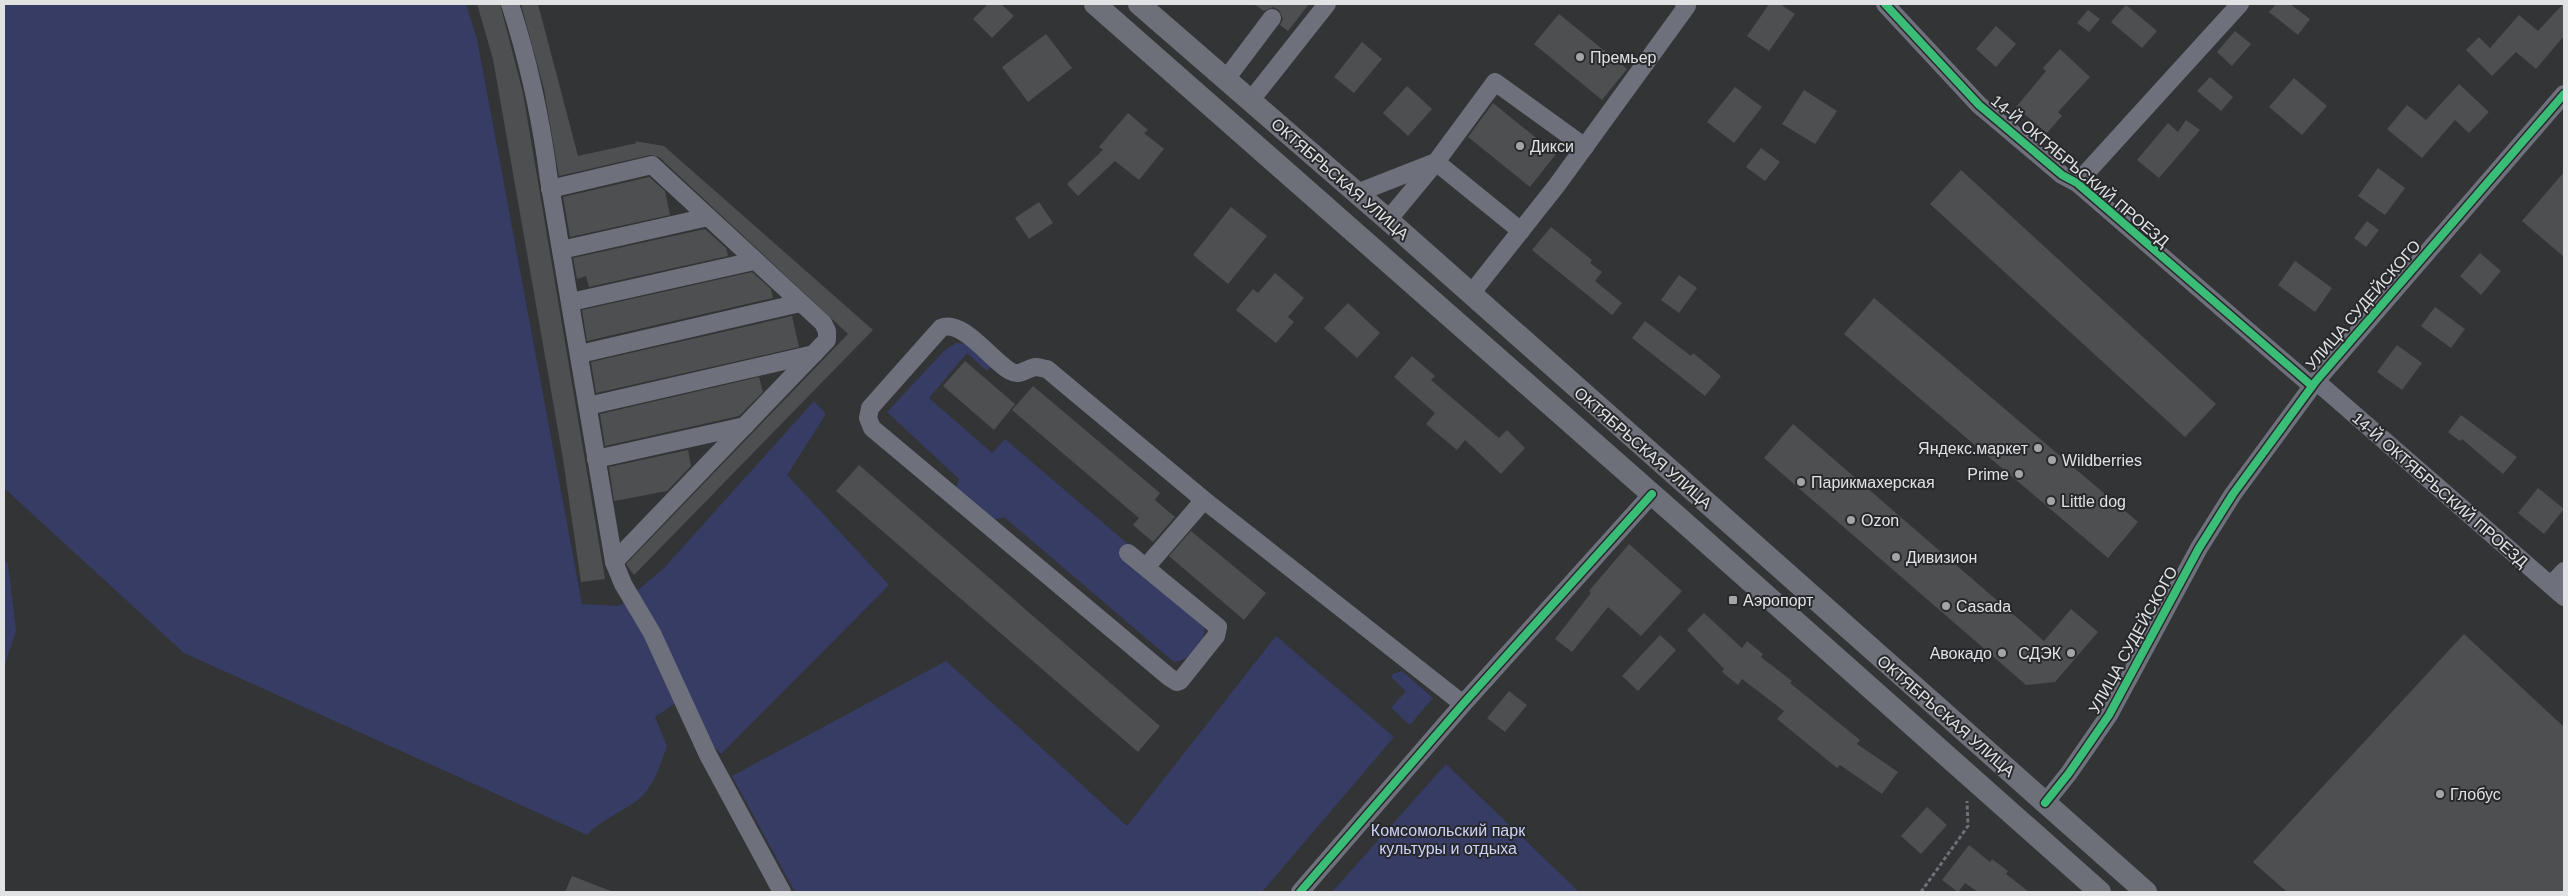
<svg xmlns="http://www.w3.org/2000/svg" width="2568" height="896" font-family="Arial,sans-serif">
<style>
.green{fill:#373c65}
.building{fill:#4e4f50}
.lines{fill:none;stroke-linecap:round;stroke-linejoin:round}
.path{stroke:#6f707a;stroke-width:3;stroke-dasharray:4 2.5;stroke-linecap:butt}
.minor{stroke:#6e707c;stroke-width:18}
.major{stroke:#6e7079;stroke-width:22}
.cycleway-casing{stroke:#28292c;stroke-width:11}
.cycleway{stroke:#3abd76;stroke-width:8}
.poi-dot{fill:#a4a5a7;stroke:#28292c;stroke-width:2}
.labels{text-anchor:middle;dominant-baseline:central;stroke-width:4;stroke-linejoin:round;paint-order:stroke}
.poi-label{font-size:16px;fill:#e1e2e4;stroke:#28292c;text-anchor:start}
.street-label{font-size:16px;fill:#e1e2e4;stroke:#28292c}
.park-label{font-size:16px;fill:#ccd2f8;stroke:#28292c}
</style>
<rect width="100%" height="100%" fill="#333435"/>
<g class="green">
<path d="M4,4H466L477,39L582,604L619,606L664,568L814,401L826,414L787,475L889,585L721,754L674,704L655,717L667,746C660,766 653,790 635,802C618,814 601,820 587,835L184,653L4,488Z"/>
<path d="M956,343L965,344L992,365L987,371L967,353L929,398L992,453L1005,439L1129,545L1204,627C1207,644 1190,660 1174,662L1004,517L989,521L955,492L959,479L887,412L944,351Z"/>
<path d="M4,560L8,564L16,631L4,667Z"/>
<path d="M1276,636L1394,737L1262,892H795L732,776L946,661L1127,826Z"/>
<path d="M1402,671L1433,698L1410,725L1391,708L1406,691L1391,677L1393,674Z"/>
<path d="M1446,764L1579,892H1332Z"/>
</g>
<g class="building">
<path d="M477,4H500L523,93L605,579L581,582L563,459L493,59Z"/>
<path d="M521,4H538L578,156L637,143L634,141L664,146L873,330L634,575L626,564L848,334L659,157L650,155L559,176L544,89Z"/>
<path d="M988,4H1001L1014,16L992,38L973,19Z"/>
<path d="M1254,4H1309L1288,31L1280,25L1283,19L1279,10L1273,7L1264,11Z"/>
<path d="M1769,4H1780L1795,14L1769,51L1747,36Z"/>
<path d="M2276,4H2290L2310,19L2298,35L2269,12Z"/>
<path d="M2563,4L2564,36L2536,69L2516,52L2492,76L2466,50L2479,37L2490,48L2519,15L2538,31Z"/>
<path d="M2126,5L2157,31L2142,48L2111,22Z"/>
<path d="M2088,10L2100,19L2089,32L2077,23Z"/>
<path d="M1559,14L1627,69L1602,100L1534,44Z"/>
<path d="M1996,26L2016,44L1996,67L1976,49Z"/>
<path d="M2235,31L2251,44L2232,66L2217,52Z"/>
<path d="M1046,34L1072,68L1028,102L1002,67Z"/>
<path d="M1362,42L1382,59L1354,93L1334,77Z"/>
<path d="M2060,49L2090,77L2058,112L2062,116L2047,133L2016,107L2046,71L2043,68Z"/>
<path d="M2210,77L2233,97L2221,111L2197,91Z"/>
<path d="M2294,78L2327,106L2302,135L2269,107Z"/>
<path d="M2459,84L2489,112L2469,133L2455,120L2422,158L2387,129L2407,105L2426,120Z"/>
<path d="M1407,86L1432,109L1408,136L1383,113Z"/>
<path d="M1735,87L1762,107L1734,143L1707,122Z"/>
<path d="M1804,90L1837,111L1815,144L1782,124Z"/>
<path d="M1493,103L1556,154L1530,187L1468,137Z"/>
<path d="M1128,113L1148,130L1144,133L1164,149L1139,180L1115,161L1078,196L1067,184L1103,150L1099,147Z"/>
<path d="M2186,120L2200,130L2159,178L2137,160L2168,123L2178,132Z"/>
<path d="M1761,148L1780,162L1765,181L1746,167Z"/>
<path d="M2378,168L2405,188L2385,215L2358,196Z"/>
<path d="M1961,170L2216,404L2185,437L1930,204Z"/>
<path d="M2564,172V257L2522,221Z"/>
<path d="M649,177L665,191L670,215L570,237L563,197Z"/>
<path d="M1039,202L1053,223L1029,239L1015,218Z"/>
<path d="M1231,207L1267,236L1228,284L1193,255Z"/>
<path d="M2367,221L2379,230L2366,247L2354,238Z"/>
<path d="M1551,227L1592,260L1590,263L1602,272L1595,281L1622,303L1612,315L1532,250Z"/>
<path d="M705,229L726,248L728,256L589,287L586,276L577,279L573,258Z"/>
<path d="M2480,253L2501,271L2481,295L2460,276Z"/>
<path d="M2295,261L2332,288L2315,312L2278,285Z"/>
<path d="M752,272L771,289L773,298L587,341L582,310Z"/>
<path d="M1275,273L1304,298L1288,317L1294,322L1276,343L1236,310L1253,289L1258,293Z"/>
<path d="M1679,275L1697,288L1679,313L1661,300Z"/>
<path d="M1874,298L2138,522L2108,558L1844,334Z"/>
<path d="M1348,303L1380,333L1357,358L1324,328Z"/>
<path d="M2435,307L2465,329L2451,348L2421,326Z"/>
<path d="M792,316L799,347L596,393L591,362Z"/>
<path d="M1645,321L1691,356L1693,353L1721,376L1705,396L1632,338Z"/>
<path d="M2397,345L2422,363L2402,390L2377,372Z"/>
<path d="M1412,356L1435,376L1431,380L1499,438L1507,430L1525,448L1501,474L1465,440L1457,450L1426,424L1435,413L1394,377Z"/>
<path d="M965,361L1015,404L994,430L943,386Z"/>
<path d="M759,377L763,392L739,416L605,446L600,414Z"/>
<path d="M1033,386L1160,493L1155,500L1175,517L1153,542L1133,525L1139,518L1012,410Z"/>
<path d="M2461,415L2517,457L2503,474L2462,439L2460,441L2448,432Z"/>
<path d="M1793,424L2044,641L2071,609L2098,632L2055,682L2026,685L1764,458Z"/>
<path d="M688,450L691,466L667,491L614,501L609,467Z"/>
<path d="M859,465L1160,726L1138,752L836,491Z"/>
<path d="M2538,488L2564,509L2544,534L2518,513Z"/>
<path d="M1191,531L1266,593L1244,620L1169,556Z"/>
<path d="M1629,544L1682,591L1641,636L1608,607L1572,652L1555,639L1591,593L1589,591Z"/>
<path d="M1704,613L1742,648L1747,641L1763,654L1761,657L1792,681L1790,683L1860,740L1857,744L1898,772L1882,794L1840,765L1837,768L1777,719L1784,711L1742,679L1738,685L1722,672L1724,669L1687,630Z"/>
<path d="M2464,634L2564,727V892H2287L2253,862Z"/>
<path d="M1660,635L1676,650L1638,691L1622,676Z"/>
<path d="M1509,691L1527,705L1505,732L1487,718Z"/>
<path d="M1927,807L1947,825L1921,854L1901,836Z"/>
<path d="M1969,845L1990,862L1992,859L2008,871L2006,874L2029,892H1978L1965,883L1958,892L1942,880Z"/>
<path d="M572,876L611,891V892H565Z"/>
</g>
<g class="lines">
<path class="path" d="M1921,892L1968,826L1967,801"/>
<g class="minor">
<path d="M510,4C529,62 541,119 549,180L614,562L623,584L652,633L708,755L782,892"/>
<path d="M1885,4L1979,105L2062,175L2077,183L2312,386"/>
<path d="M1226,79L1272,18"/>
<path d="M1251,100L1327,4"/>
<path d="M2077,183L2240,4"/>
<path d="M550,189L652,165L823,323L827,331V340L614,562"/>
<path d="M1357,193L1436,162L1495,82L1585,147"/>
<path d="M1388,220L1436,162L1521,231"/>
<path d="M561,250L708,217"/>
<path d="M1470,295L1557,185L1687,6L1684,4"/>
<path d="M571,302L754,261"/>
<path d="M580,354L800,303"/>
<path d="M2316,381L2564,597"/>
<path d="M588,406L814,354"/>
<path d="M596,459L745,426"/>
<path d="M1128,553L1218,627L1216,636L1180,681L1177,682L1169,677L872,428L868,418L870,408L941,328C962,318 992,361 1010,371C1021,377 1026,368 1036,367C1039,367 1044,369 1047,369L1204,500L1463,704"/>
<path d="M1146,567L1204,500"/>
<path d="M2551,585L2564,571"/>
<path d="M2045,803L2069,773L2109,715L2199,548L2233,494L2316,381L2564,94"/>
<path d="M1300,892L1463,704L1652,494"/>
</g>
<g class="major">
<path d="M1095,4L1678,517L2100,892"/>
<path d="M1139,4L1388,220L2146,892"/>
</g>
<g class="cycleway-casing">
<g id="cycleway">
<path d="M1885,4L1979,105L2062,175L2077,183L2312,386"/>
<path d="M2045,803L2069,773L2109,715L2199,548L2233,494L2316,381L2564,94"/>
<path d="M1300,892L1463,704L1652,494"/>
</g>
</g>
<use href="#cycleway" class="cycleway"/>
</g>
<g class="poi-dot">
<circle cx="1580" cy="57" r="5"/>
<circle cx="1520" cy="146" r="5"/>
<circle cx="2038" cy="448" r="5"/>
<circle cx="2052" cy="460" r="5"/>
<circle cx="2019" cy="474" r="5"/>
<circle cx="1801" cy="482" r="5"/>
<circle cx="2051" cy="501" r="5"/>
<circle cx="1851" cy="520" r="5"/>
<circle cx="1896" cy="557" r="5"/>
<rect x="1728" y="595" width="10" height="10" rx="2.5"/>
<circle cx="1946" cy="606" r="5"/>
<circle cx="2002" cy="653" r="5"/>
<circle cx="2071" cy="653" r="5"/>
<circle cx="2440" cy="794" r="5"/>
</g>
<g class="labels">
<g class="poi-label">
<text x="1590" y="57">Премьер</text>
<text x="1530" y="146">Дикси</text>
<text x="2028" y="448" text-anchor="end">Яндекс.маркет</text>
<text x="2062" y="460">Wildberries</text>
<text x="2009" y="474" text-anchor="end">Prime</text>
<text x="1811" y="482">Парикмахерская</text>
<text x="2061" y="501">Little dog</text>
<text x="1861" y="520">Ozon</text>
<text x="1906" y="557">Дивизион</text>
<text x="1743" y="600">Аэропорт</text>
<text x="1956" y="606">Casada</text>
<text x="1992" y="653" text-anchor="end">Авокадо</text>
<text x="2061" y="653" text-anchor="end">СДЭК</text>
<text x="2450" y="794">Глобус</text>
</g>
<g class="street-label">
<text transform="translate(2080 171) rotate(40)">14-Й ОКТЯБРЬСКИЙ ПРОЕЗД</text>
<text transform="translate(1340 179) rotate(41)">ОКТЯБРЬСКАЯ УЛИЦА</text>
<text transform="translate(2363 305) rotate(-49)">УЛИЦА СУДЕЙСКОГО</text>
<text transform="translate(1643 448) rotate(41)">ОКТЯБРЬСКАЯ УЛИЦА</text>
<text transform="translate(2440 490) rotate(41)">14-Й ОКТЯБРЬСКИЙ ПРОЕЗД</text>
<text transform="translate(2133 640) rotate(-61)">УЛИЦА СУДЕЙСКОГО</text>
<text transform="translate(1946 716) rotate(41)">ОКТЯБРЬСКАЯ УЛИЦА</text>
</g>
<g class="park-label">
<text x="1448" y="830">Комсомольский парк<tspan x="1448" dy="18">культуры и отдыха</tspan></text>
</g>
</g>
<rect width="2568" height="896" fill="none" stroke="#e1e2e4" stroke-width="10"/>
</svg>
